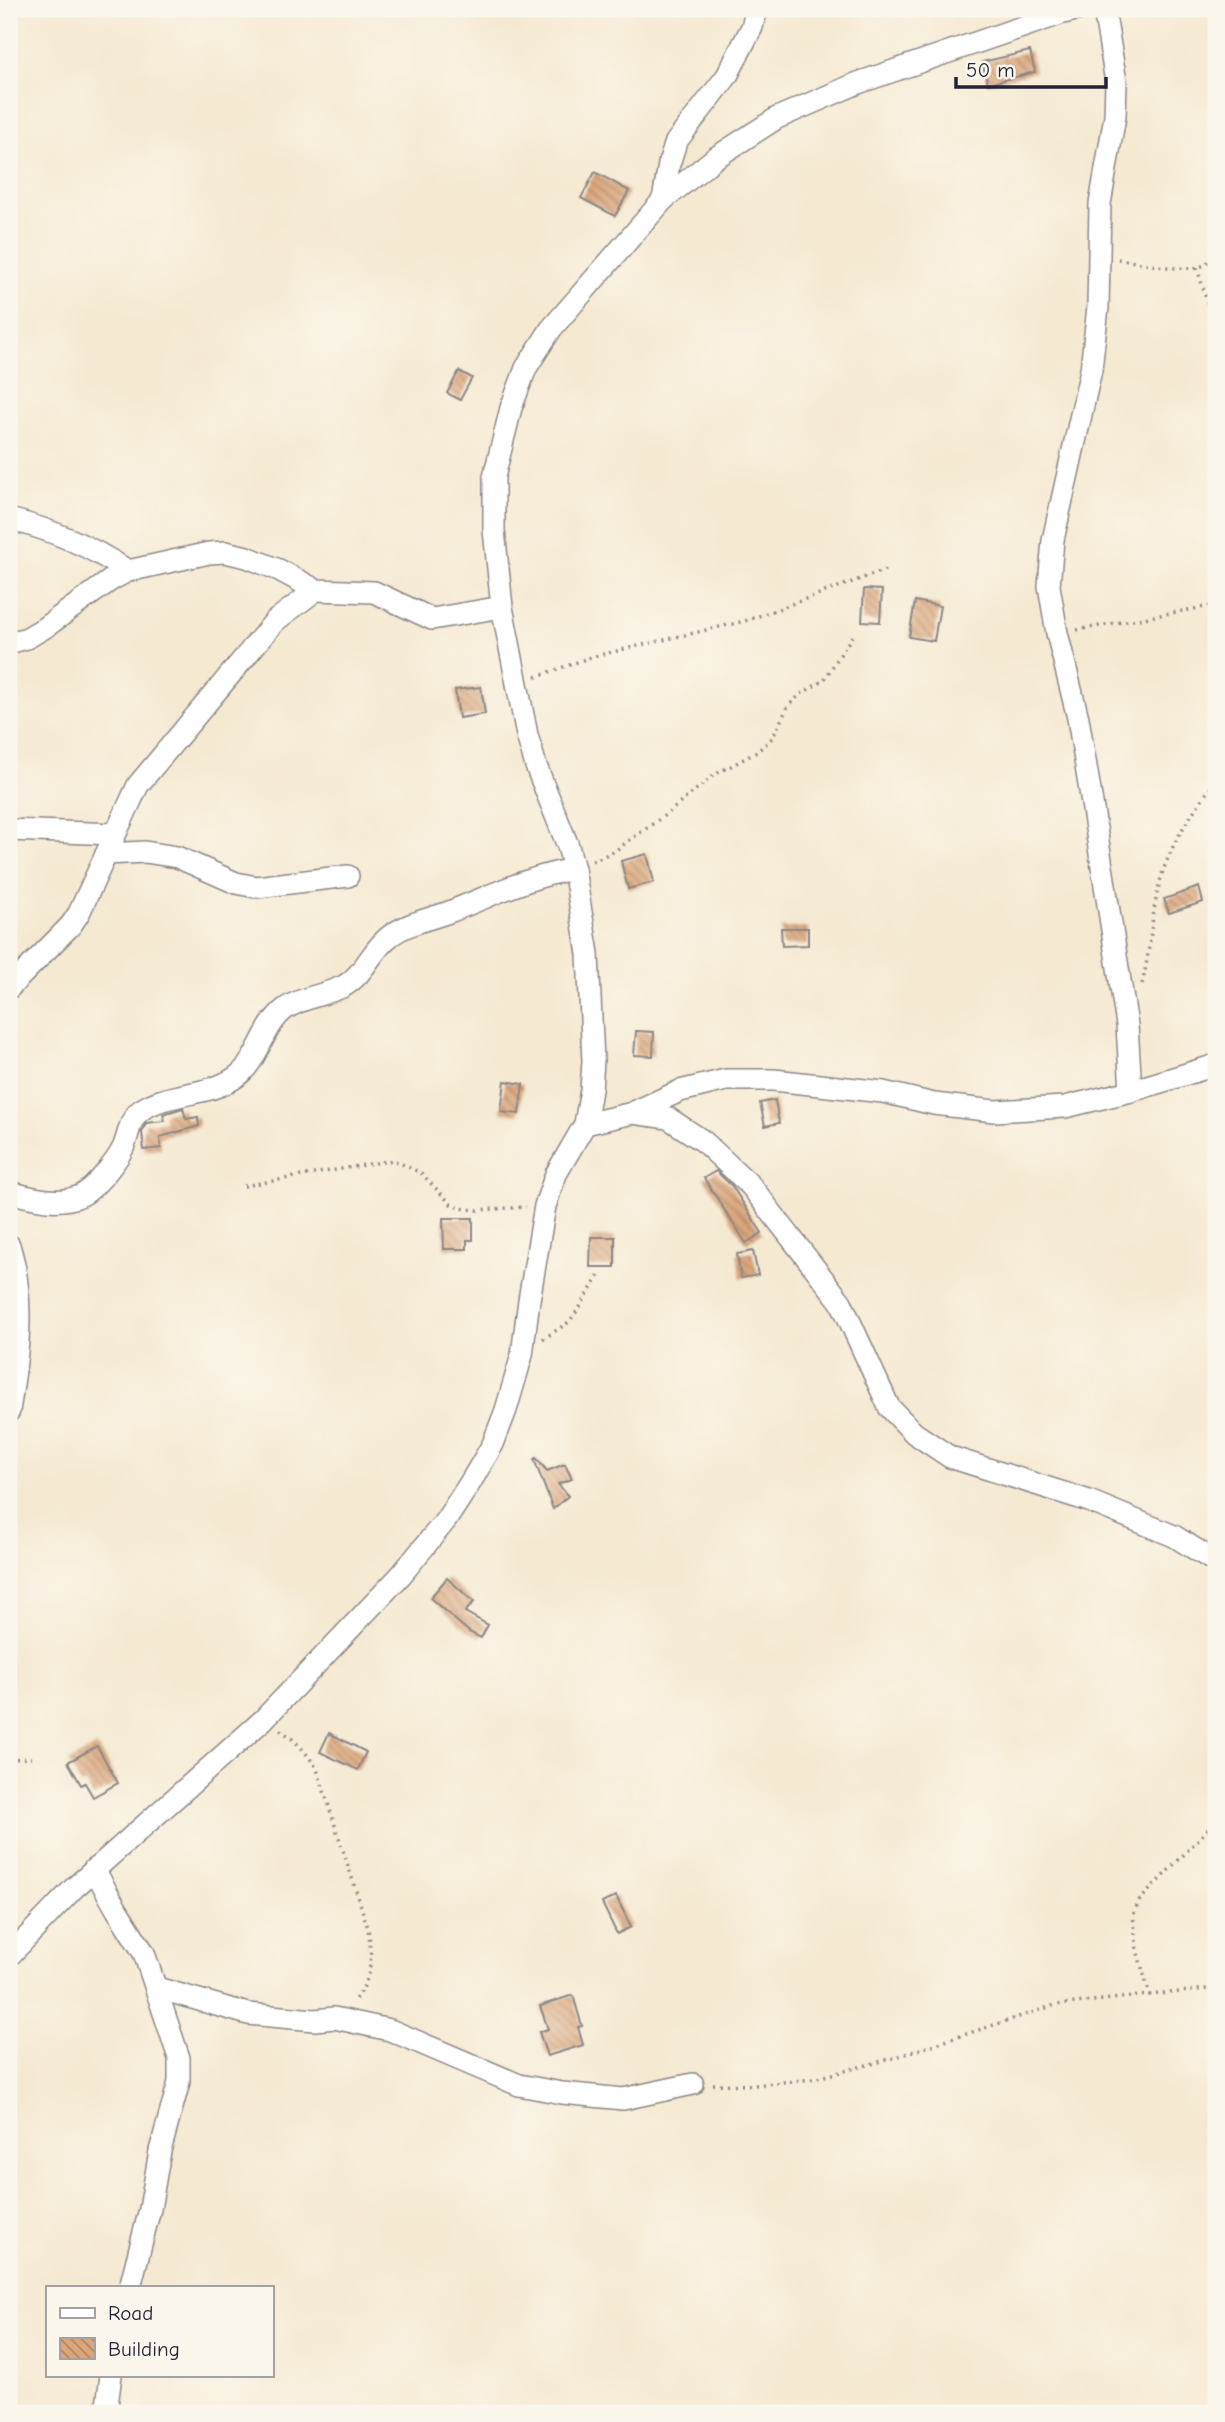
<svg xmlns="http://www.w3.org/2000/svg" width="1225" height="2422" font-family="'Comic Neue',sans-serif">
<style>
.building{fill:url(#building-back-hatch)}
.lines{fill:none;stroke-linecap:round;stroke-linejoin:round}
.minor-casing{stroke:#8c8686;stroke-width:24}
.path{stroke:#8c8686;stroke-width:3.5;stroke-dasharray:2 5;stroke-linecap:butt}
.minor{stroke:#fff;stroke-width:21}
</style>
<defs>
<pattern id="building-back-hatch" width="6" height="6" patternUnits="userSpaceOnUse" patternTransform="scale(1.75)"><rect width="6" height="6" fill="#dba67c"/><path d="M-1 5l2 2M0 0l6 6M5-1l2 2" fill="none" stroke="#b18767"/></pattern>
</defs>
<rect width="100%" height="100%" fill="#fbf7ec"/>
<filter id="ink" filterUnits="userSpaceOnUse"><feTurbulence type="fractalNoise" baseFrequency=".0143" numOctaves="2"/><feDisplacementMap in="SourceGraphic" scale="14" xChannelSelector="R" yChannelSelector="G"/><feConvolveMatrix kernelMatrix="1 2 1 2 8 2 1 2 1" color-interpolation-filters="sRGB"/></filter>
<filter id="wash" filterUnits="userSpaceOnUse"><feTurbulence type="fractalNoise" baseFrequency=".00686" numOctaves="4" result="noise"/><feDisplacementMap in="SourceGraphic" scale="28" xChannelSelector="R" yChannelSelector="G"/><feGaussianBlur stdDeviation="1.57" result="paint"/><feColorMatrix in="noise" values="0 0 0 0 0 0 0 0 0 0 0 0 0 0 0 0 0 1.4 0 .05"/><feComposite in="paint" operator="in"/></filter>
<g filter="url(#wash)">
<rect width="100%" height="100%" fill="#f5e9d2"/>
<g id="blocks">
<g class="building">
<path d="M1030,51L1035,72L988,84L982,62Z"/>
<path d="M595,172L629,191L615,216L581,198Z"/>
<path d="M459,371L472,378L460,400L447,393Z"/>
<path d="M864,589L882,590L880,622L862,621Z"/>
<path d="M915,601L940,606L934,641L909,637Z"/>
<path d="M481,687L485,714L459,718L455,690Z"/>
<path d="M647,854L654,882L628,889L621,861Z"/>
<path d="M1199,887L1203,902L1169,913L1164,899Z"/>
<path d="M781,928H808V945L782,946Z"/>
<path d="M636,1031L654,1032L653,1056L634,1055Z"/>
<path d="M505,1081L523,1084L519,1114L501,1112Z"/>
<path d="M775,1100L779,1123L765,1126L760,1103Z"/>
<path d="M183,1108L186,1119L198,1117L199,1126L160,1137L161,1148L144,1150L142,1132L146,1123L165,1121L163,1114Z"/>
<path d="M716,1171L732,1186L762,1233L746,1243L704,1178Z"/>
<path d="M443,1218H473V1240H467V1249H444Z"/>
<path d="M591,1237H615V1267H590Z"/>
<path d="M753,1251L758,1275L741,1278L737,1254Z"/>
<path d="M536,1458L547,1471L565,1464L572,1479L558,1484L568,1496L553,1509L534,1459Z"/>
<path d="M447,1578L474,1602L465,1612L488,1625L481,1638L469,1632L430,1598Z"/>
<path d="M329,1733L366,1752L358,1770L320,1752Z"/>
<path d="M97,1746L118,1783L93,1797L85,1783L81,1785L68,1762Z"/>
<path d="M616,1896L631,1927L617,1934L602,1903Z"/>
<path d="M573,1995L582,2026L578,2027L583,2045L547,2056L539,2032L548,2029L540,2006Z"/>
</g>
</g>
</g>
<g filter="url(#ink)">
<use href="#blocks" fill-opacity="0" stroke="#8c8686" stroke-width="2"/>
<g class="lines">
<g class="minor-casing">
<g id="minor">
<path d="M1104,9L1116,82L1115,116L1100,204L1098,307L1091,370L1053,540L1049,586L1057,633L1078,718L1092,803L1127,1025L1131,1091"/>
<path d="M663,200L669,164L676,142L727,76L752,27L757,9"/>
<path d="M9,519C55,531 88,545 128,571"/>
<path d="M9,643L27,638L44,628L111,580L128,571L209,553L225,552L247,557L279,570L316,590L374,592L432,619L502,607"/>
<path d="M9,830L115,834"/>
<path d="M106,854L145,852L177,857L236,883L256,887L348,876"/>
<path d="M9,988L71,925L79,913L138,785L275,621L316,590"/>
<path d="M634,1112L680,1091L726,1080H774L883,1092L934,1104L994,1111L1065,1107L1131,1091L1216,1065"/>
<path d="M585,1124L633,1113L668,1118L703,1141L751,1186L841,1302L889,1407L914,1433L950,1457L1089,1501L1174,1536L1216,1562"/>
<path d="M9,1192C32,1198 59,1206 82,1195C94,1189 117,1161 123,1148C129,1135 129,1119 141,1110C170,1091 208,1097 236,1077C259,1061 262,1027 285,1009C302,997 326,995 344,986C365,974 371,950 390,936C407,923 430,919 449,912C493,895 527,877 574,869"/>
<path d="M9,1245C26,1300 18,1355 9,1411"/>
<path d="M94,1869L117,1910L144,1953L179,2058V2082L160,2151L150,2209L130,2287"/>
<path d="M9,1956L74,1888L263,1720L401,1575L446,1520L470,1483L493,1444L506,1410L522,1355L529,1300L545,1206L556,1174L585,1124L591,1090L593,1061L588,954L574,869L568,846L536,766L527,735L502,607L494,530V477L511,408L526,368L551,329L663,200L715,158L777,118L858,83L1063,13L1080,9"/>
<path d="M157,1988L248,2014L315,2020L334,2018L390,2030L519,2085L562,2093L623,2099L693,2084"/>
<path d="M106,2413L111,2375"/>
</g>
</g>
<g class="path">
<path d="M1118,259C1138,262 1190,275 1206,264C1213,258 1215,248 1216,239"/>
<path d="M1197,268L1216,331"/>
<path d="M1077,630L1216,605"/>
<path d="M536,677L591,657L745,621L888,569"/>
<path d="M592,861L613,852L668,813L714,775L755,753L767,743L773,737L788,706L801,694L824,680L854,633"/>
<path d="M1142,984C1151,949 1151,913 1161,878C1171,842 1194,810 1216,780"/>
<path d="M244,1186L393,1160L421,1173L451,1204L459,1208L477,1210L526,1207"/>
<path d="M543,1339L569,1322L580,1307L599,1275"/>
<path d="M280,1730C296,1740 307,1753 317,1769L368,1928C372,1955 374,1981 352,2002"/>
<path d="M9,1759L31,1758"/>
<path d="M1150,1996L1137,1950L1133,1915L1140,1900L1216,1821"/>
<path d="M713,2084L754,2085L813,2079L890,2059L1055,2005L1216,1988"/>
</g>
<use href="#minor" class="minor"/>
</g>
</g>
<rect width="1225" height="2422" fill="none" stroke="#fbf7ec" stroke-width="35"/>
<rect x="46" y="2286" width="228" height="91" fill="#fbf7ec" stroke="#a4a2a5" stroke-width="2"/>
<rect x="60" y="2308" width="35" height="10" fill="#ffffff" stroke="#a4a2a5" stroke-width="2"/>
<text x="108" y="2320" font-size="21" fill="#22223b">Road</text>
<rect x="60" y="2338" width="35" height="21" fill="url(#building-back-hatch)" stroke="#a4a2a5" stroke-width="2"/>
<text x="108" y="2356" font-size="21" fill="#22223b">Building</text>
<path d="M956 77v10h150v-10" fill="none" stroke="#22223b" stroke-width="3.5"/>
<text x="966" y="77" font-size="21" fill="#22223b" stroke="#fbf7ec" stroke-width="5" paint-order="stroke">50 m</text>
</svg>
